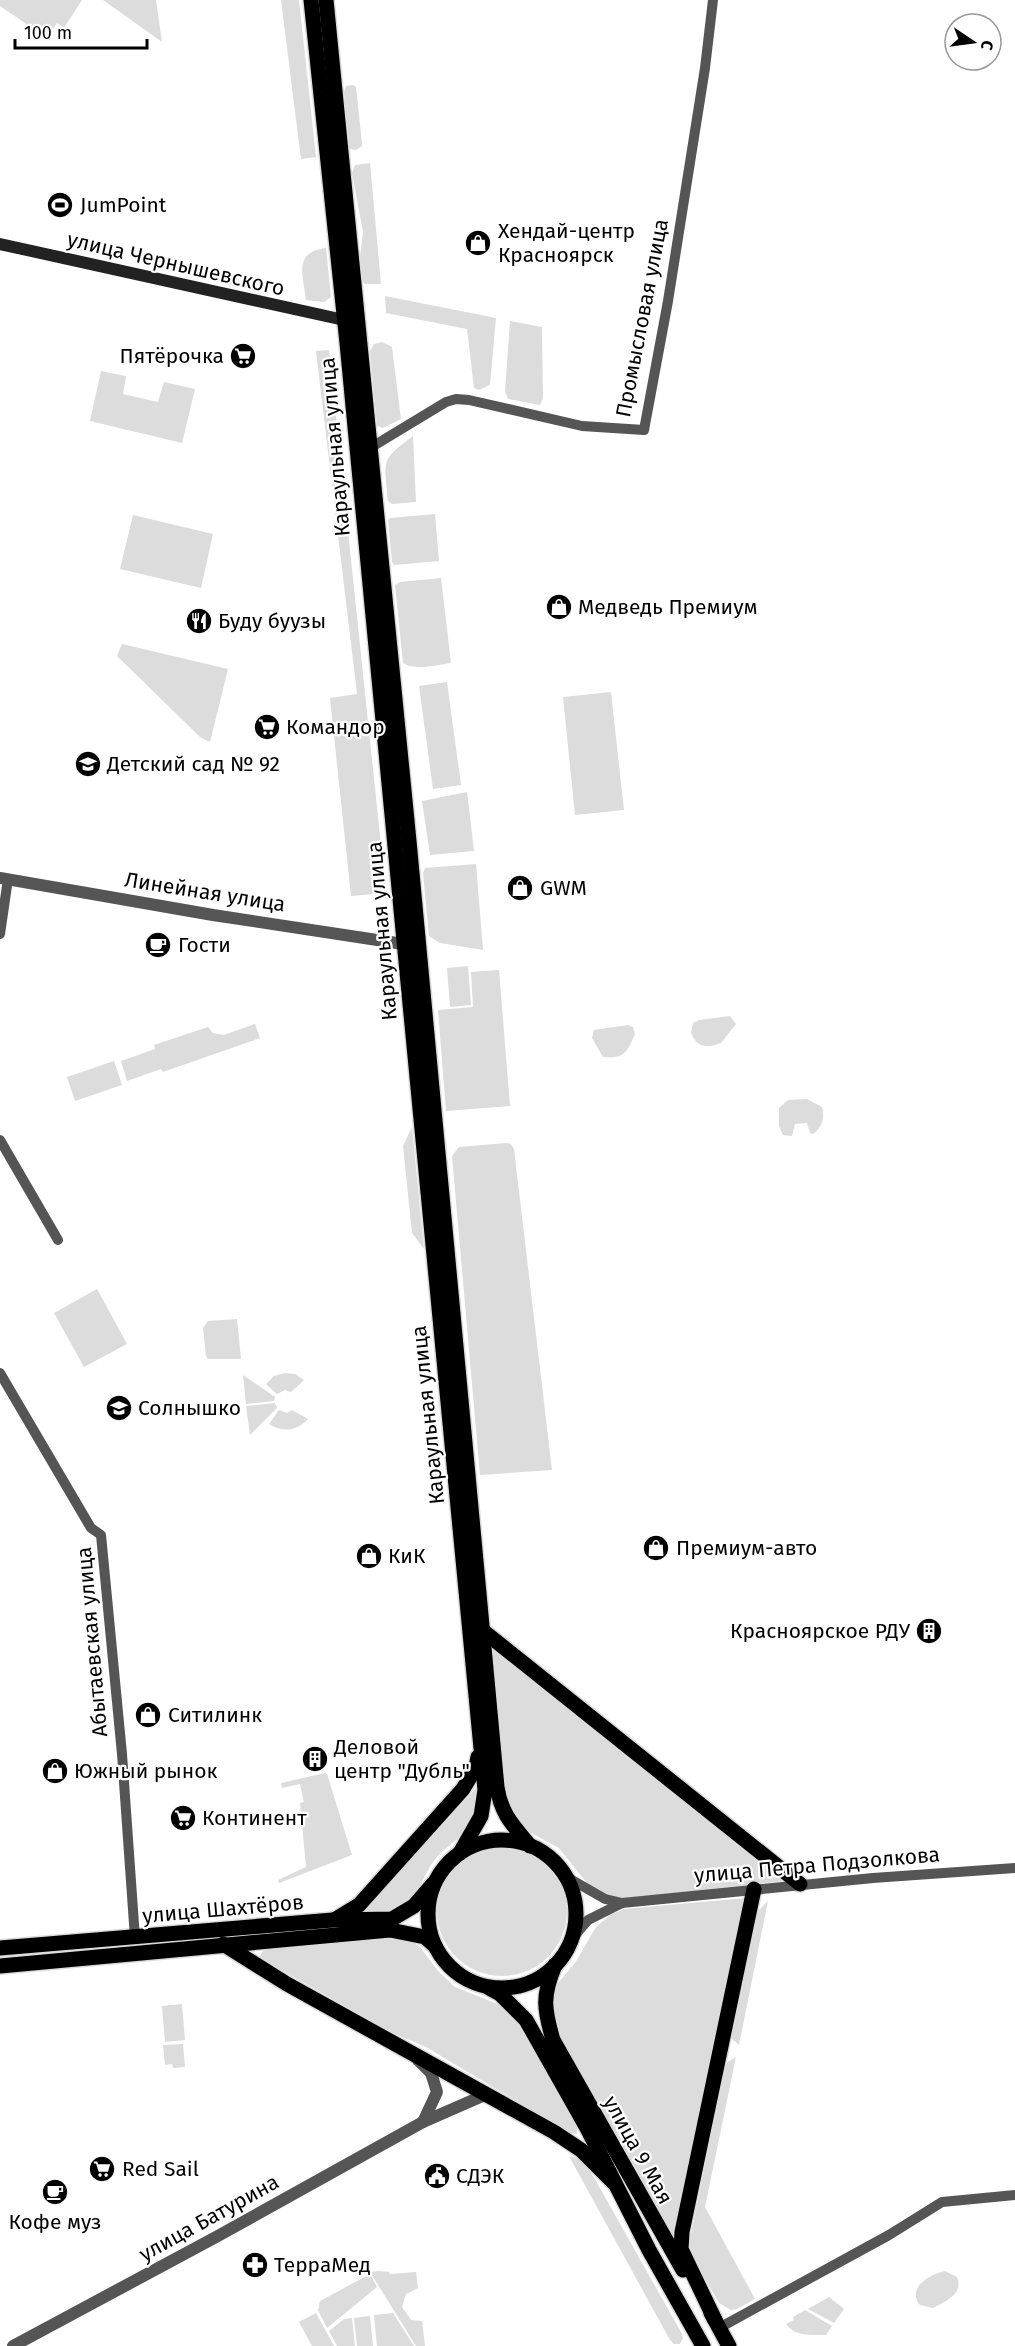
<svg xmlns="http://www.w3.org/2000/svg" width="1015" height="2346" font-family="'Fira Sans',sans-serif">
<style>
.green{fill:#dcdcdc}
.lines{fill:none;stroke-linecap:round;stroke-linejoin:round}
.primary-casing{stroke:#dbdbdb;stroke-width:18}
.minor{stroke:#555;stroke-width:10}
.tertiary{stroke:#555;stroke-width:12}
.secondary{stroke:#222;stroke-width:12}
.primary{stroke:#000;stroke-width:15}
.labels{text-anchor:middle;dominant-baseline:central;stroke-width:4.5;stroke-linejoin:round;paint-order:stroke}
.poi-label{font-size:21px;fill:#000;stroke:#fff;text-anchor:start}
.street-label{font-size:21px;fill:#000;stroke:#fff}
</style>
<rect width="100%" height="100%" fill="#fff"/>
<g class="green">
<path d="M0,0H82L64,28L57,23L47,38L0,6Z"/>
<path d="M103,0H156L162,42Z"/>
<path d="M281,0H299L316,157L301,159Z"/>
<path d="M353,85L356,87L362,143V146L356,150L350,149L349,147L344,92L346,86Z"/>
<path d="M370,163L381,284H365L362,281L360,256L363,232L352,173L355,165Z"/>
<path d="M326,248L331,297L324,302L306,300C303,274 293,252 326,248Z"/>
<path d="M385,296L496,318L490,385L479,390L474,388L467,329L386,313Z"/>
<path d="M510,321L542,327L543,398L540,405L508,399L505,391Z"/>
<path d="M382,342L392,347L401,419L383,428L377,426L370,351L374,344Z"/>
<path d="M329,350L386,893L351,896L330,698L357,694L316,351Z"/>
<path d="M101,371L126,376L123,394L158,402L164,382L195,389L182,443L90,421Z"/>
<path d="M413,436L416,502L392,504L388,501C385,461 379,461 413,436Z"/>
<path d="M435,514L439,561L394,565L392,562L388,520L390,518Z"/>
<path d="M133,515L213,534L201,588L120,569Z"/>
<path d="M441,578L451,663C437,665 416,671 403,663L395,585L400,582Z"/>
<path d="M122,644L228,669L210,742L200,737L117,656Z"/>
<path d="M447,682L461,785L433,789L419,686Z"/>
<path d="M611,692L624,810L575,815L563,697Z"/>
<path d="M467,792L474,851L430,855L422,801Z"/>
<path d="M476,864L483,950L440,943L429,936L423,873L425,868Z"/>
<path d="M468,966L471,1005L450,1007L447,968Z"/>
<path d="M499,970L510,1106L446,1111L438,1010L473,1007L471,972Z"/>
<path d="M730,1016L736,1024L721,1043C706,1049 697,1047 691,1033L693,1023L699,1020Z"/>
<path d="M255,1024L260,1038L163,1072L161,1069L127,1081L121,1061L155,1049L154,1045L208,1027L213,1033L224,1035Z"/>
<path d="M628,1025L633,1027L635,1034C627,1052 625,1059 603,1057L592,1038L594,1030Z"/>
<path d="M114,1061L122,1085L75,1101L67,1077Z"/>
<path d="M807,1099L822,1107C825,1118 822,1128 813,1134L810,1133L807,1123L795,1124L792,1136L783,1135L779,1126V1108L788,1100Z"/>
<path d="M412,1127L424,1249L412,1233L403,1146Z"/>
<path d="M506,1143L511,1144L514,1149L552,1470L480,1475L452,1156L459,1147Z"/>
<path d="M97,1289L127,1344L84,1367L54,1313Z"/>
<path d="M237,1319L241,1359H208L206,1356L203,1328L208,1321Z"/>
<path d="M285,1373L295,1374L304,1380L291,1392L285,1390L277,1394L266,1384L274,1376Z"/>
<path d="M243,1375L275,1397L274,1401L246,1404Z"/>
<path d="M275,1403L277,1408L250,1435L246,1406Z"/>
<path d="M279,1410L287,1413L292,1410L308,1419C297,1431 283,1433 269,1424Z"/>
<path d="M487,1645L786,1881L627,1898H614L591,1888L559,1848L520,1827L506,1806Z"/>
<path d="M325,1773L327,1774L352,1855L279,1883L278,1880L306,1867L300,1803L304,1802L300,1784L282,1788L281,1783Z"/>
<path d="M479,1785C480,1797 478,1808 473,1820C466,1836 448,1844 437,1857C424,1871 420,1896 403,1906C393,1913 378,1912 367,1914L365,1910Z"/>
<circle cx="502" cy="1911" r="65"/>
<path d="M746,1898L675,2235L672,2236L557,2032L552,2004L557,1984L575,1963L596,1927L610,1915L624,1909Z"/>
<path d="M768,1901L739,2045L732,2039V2035L757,1912Z"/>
<path d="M373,1935L410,1940L420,1947L438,1971L455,1987L500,2005L521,2027L577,2126V2134L570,2133L426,2047L395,2034L265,1961L260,1956L263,1951L268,1949Z"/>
<path d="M182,2004L185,2040L165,2042L162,2006Z"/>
<path d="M183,2044L185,2067L173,2068L172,2064L165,2065L163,2045Z"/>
<path d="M736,2057L705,2207L755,2299L737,2309L731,2310L719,2303L690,2253L689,2244L726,2063Z"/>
<path d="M571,2156L581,2160L592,2174L682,2334L683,2338L680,2344H674L670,2340L570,2158Z"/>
<path d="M379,2271L389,2272L390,2274L416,2272L418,2288L406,2294L402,2307L411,2320L422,2321L425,2346H416L370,2272Z"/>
<path d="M945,2271L957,2277C964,2294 946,2301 933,2308L920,2305C906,2288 930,2274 945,2271Z"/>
<path d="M370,2274L377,2287L327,2328L318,2310L320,2301Z"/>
<path d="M829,2297L844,2309L834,2323L808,2309Z"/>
<path d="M805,2310L832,2326L826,2335C813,2335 795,2337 786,2324L794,2320L793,2317Z"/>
<path d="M316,2313L334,2346H312L299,2322Z"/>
<path d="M393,2313L414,2346H377L374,2315Z"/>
<path d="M370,2316L373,2346H357L354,2318Z"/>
<path d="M352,2318L355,2346H337L329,2331L344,2319Z"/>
</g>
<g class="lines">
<g class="primary-casing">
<g id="primary">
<path d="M311,0L347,343L485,1790L481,1816L460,1853"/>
<path d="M326,0L409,841L497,1787C501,1814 513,1825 530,1846"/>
<path d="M482,1630L800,1884"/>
<circle cx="502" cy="1914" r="74"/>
<path d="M336,1919L359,1905L463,1789L476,1767L478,1757"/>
<path d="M223,1944L287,1984L554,2132L581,2150L615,2184"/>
<path d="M0,1948L333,1920L392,1919L414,1906L433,1884"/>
<path d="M555,1965C542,1996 544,2009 553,2040L683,2270"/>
<path d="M0,1966L390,1930L425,1937L435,1946"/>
<path d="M489,1988L500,1994L526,2020L587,2128L649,2250L703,2346"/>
<path d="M711,2313L729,2346"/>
<path d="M715,2320L681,2249L682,2232L754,1889"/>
</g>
</g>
<g class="minor">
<path d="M370,448L446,402L456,399L469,400L582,426L644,430L668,301L705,68L713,0"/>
<path d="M0,934L8,879"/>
<path d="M0,1140L58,1240"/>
<path d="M0,1373L91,1528L101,1535L122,1754L135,1938"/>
<path d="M565,1876L605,1899L622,1903L873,1878L1015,1868"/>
<path d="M570,1941L588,1920L622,1903"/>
<path d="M719,2328L889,2235L942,2202L1015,2195"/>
</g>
<g class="tertiary">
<path d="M0,878L213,915L410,945"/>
<path d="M418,2060L431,2073L437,2092L423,2122"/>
<path d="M13,2346L216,2237L423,2122L487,2094"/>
</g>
<path class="secondary" d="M0,244L344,320"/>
<use href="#primary" class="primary"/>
</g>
<defs>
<g id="stadium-disc" transform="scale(1.35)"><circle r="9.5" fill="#000" stroke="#fff"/><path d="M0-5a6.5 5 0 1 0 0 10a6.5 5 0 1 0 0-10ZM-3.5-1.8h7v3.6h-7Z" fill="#fff"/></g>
<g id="shop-disc" transform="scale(1.35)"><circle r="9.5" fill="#000" stroke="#fff"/><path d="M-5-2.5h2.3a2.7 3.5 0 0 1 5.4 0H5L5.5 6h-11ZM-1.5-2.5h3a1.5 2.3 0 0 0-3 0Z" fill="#fff"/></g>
<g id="supermarket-disc" transform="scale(1.35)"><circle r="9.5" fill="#000" stroke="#fff"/><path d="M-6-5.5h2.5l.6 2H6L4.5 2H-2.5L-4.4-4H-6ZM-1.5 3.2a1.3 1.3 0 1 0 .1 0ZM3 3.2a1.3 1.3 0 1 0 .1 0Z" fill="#fff"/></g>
<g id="restaurant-disc" transform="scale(1.35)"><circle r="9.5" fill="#000" stroke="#fff"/><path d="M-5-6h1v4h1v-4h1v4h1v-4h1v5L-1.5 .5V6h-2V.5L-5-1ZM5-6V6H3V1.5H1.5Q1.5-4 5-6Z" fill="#fff"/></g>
<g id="school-disc" transform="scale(1.35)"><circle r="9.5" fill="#000" stroke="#fff"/><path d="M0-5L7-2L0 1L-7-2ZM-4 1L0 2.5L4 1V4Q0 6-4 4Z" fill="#fff"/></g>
<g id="cafe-disc" transform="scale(1.35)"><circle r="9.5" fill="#000" stroke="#fff"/><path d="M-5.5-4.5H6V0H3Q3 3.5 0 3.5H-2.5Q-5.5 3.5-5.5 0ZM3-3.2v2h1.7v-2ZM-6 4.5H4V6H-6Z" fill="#fff"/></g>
<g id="building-disc" transform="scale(1.35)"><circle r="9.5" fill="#000" stroke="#fff"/><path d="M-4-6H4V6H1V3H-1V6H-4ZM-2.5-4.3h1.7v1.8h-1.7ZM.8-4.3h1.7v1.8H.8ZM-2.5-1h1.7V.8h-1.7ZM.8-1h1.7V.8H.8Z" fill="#fff"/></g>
<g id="civic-disc" transform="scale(1.35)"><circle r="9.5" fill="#000" stroke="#fff"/><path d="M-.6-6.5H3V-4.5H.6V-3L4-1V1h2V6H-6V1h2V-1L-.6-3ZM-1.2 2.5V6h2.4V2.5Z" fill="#fff"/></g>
<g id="pharmacy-disc" transform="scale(1.35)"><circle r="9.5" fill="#000" stroke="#fff"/><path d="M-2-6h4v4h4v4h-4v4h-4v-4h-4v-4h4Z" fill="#fff"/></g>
</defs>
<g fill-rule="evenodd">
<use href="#stadium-disc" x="60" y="205"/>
<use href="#shop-disc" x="478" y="243"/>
<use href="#supermarket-disc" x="243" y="356"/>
<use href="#shop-disc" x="559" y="607"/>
<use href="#restaurant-disc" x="199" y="621"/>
<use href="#supermarket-disc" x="267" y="727"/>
<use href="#school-disc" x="88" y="764"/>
<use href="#shop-disc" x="520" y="888"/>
<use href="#cafe-disc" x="158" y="945"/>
<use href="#school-disc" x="119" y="1408"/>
<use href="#shop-disc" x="656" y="1548"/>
<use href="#shop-disc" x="369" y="1556"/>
<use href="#building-disc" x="929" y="1631"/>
<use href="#shop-disc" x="148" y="1715"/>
<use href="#building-disc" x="315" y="1759"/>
<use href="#shop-disc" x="55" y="1771"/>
<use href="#supermarket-disc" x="183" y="1818"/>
<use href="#supermarket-disc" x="102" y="2169"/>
<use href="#civic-disc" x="437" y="2176"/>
<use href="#cafe-disc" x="55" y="2192"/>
<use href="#pharmacy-disc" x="255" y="2265"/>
</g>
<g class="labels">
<g class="poi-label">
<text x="80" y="205">JumPoint</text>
<text x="498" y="231">Хендай-центр<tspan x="498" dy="24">Красноярск</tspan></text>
<text x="224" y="356" text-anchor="end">Пятёрочка</text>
<text x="578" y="607">Медведь Премиум</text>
<text x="218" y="621">Буду буузы</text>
<text x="286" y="727">Командор</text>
<text x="107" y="764">Детский сад № 92</text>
<text x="540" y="888">GWM</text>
<text x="178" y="945">Гости</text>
<text x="138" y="1408">Солнышко</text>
<text x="676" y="1548">Премиум-авто</text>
<text x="388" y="1556">КиК</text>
<text x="910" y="1631" text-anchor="end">Красноярское РДУ</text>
<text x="168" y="1715">Ситилинк</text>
<text x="334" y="1747">Деловой<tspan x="334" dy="24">центр "Дубль"</tspan></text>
<text x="74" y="1771">Южный рынок</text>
<text x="202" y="1818">Континент</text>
<text x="122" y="2169">Red Sail</text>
<text x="456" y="2176">СДЭК</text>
<text x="55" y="2222" text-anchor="middle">Кофе муз</text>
<text x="274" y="2265">ТерраМед</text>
</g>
<g class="street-label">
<text transform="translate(176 264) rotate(13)">улица Чернышевского</text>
<text transform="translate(642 318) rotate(-79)">Промысловая улица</text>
<text transform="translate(335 447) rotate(-95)">Караульная улица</text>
<text transform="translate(205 892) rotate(9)">Линейная улица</text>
<text transform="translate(382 931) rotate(-95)">Караульная улица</text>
<text transform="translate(428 1415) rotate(-96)">Караульная улица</text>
<text transform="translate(92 1642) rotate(-95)">Абытаевская улица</text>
<text transform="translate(817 1865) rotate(-5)">улица Петра Подзолкова</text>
<text transform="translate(223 1909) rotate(-5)">улица Шахтёров</text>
<text transform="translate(638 2150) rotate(61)">улица 9 Мая</text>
<text transform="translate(209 2218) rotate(-29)">улица Батурина</text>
</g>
</g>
<g transform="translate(973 42) rotate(103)"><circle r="28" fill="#ffffff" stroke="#999999" stroke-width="1.5"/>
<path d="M0-4.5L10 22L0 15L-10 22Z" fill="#000000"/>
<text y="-9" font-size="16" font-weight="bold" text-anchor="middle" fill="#000000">С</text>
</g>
<path d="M15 39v9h132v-9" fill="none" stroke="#000000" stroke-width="3"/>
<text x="24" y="39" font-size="18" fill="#000000" stroke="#ffffff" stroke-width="4.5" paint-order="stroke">100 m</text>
</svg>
